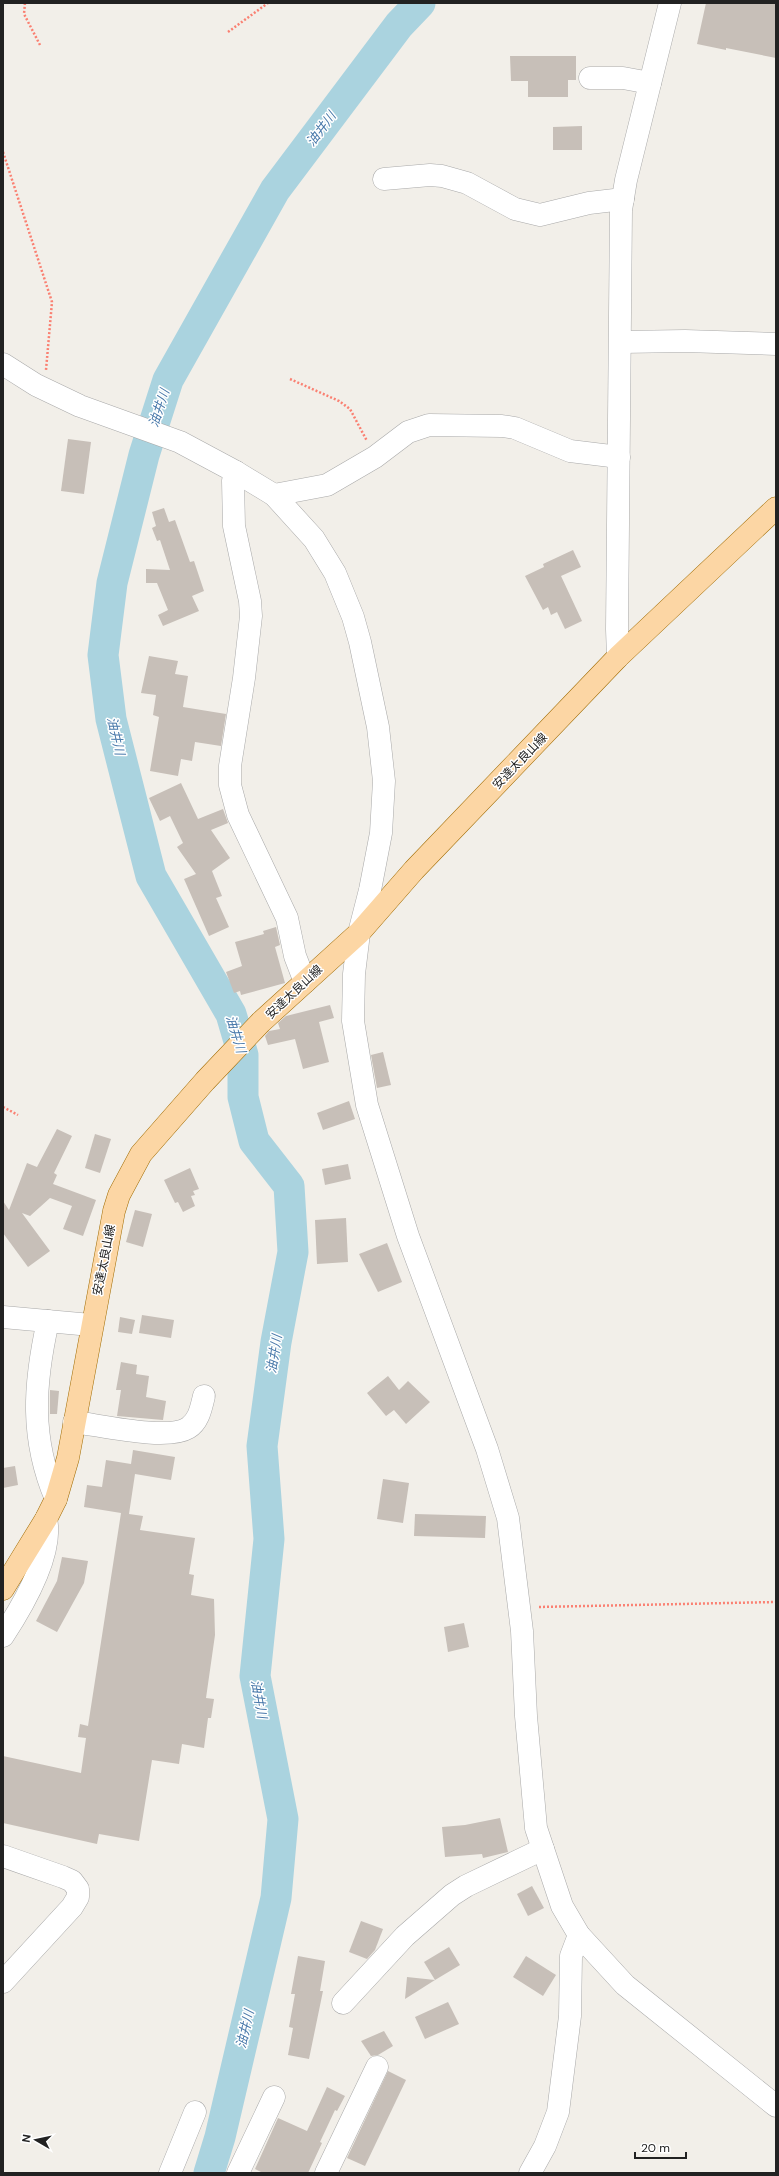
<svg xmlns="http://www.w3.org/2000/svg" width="779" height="2176" font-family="'DM Sans','Noto Sans JP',sans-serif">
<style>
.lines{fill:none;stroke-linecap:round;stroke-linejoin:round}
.river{stroke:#aad3df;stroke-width:31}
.building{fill:#c7bfb8}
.minor-casing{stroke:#a9a9a9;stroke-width:23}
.major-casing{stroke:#a06b00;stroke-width:23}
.path{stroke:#fa8072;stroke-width:2.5;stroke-dasharray:2 2;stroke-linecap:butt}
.minor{stroke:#fff;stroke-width:22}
.major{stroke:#fcd6a4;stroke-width:22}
.labels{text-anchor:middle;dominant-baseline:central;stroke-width:3;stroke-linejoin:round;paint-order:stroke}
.street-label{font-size:12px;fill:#222;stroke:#fff}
.water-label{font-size:13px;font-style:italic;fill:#4a7aab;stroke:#fff}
</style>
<rect width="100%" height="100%" fill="#f2efe9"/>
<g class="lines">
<path class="river" d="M209,2173L220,2137L276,1898L283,1819L255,1676L269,1539L262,1446L276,1342L293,1252L289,1186L254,1141L243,1097V1055L231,1014L151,876L111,719L103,655L112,583L144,455L168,380L275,190L399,25L420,3"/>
</g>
<g class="building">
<path d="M706,3H776V58L726,48V50L697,44Z"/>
<path d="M510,56H576V80H568V97H528V81H511Z"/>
<path d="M582,126V150H553V127Z"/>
<path d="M68,439L91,442L84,494L61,491Z"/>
<path d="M164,508L169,522L175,520L190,562L194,561L204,591L192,596L199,611L163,626L158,615L168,610L157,583H146V569L170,570L160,540L157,541L152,528L156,526L152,512Z"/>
<path d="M573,550L581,567L561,576L582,621L565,629L557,612L551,615L548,607L543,610L525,576L544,567L543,564Z"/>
<path d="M149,656L178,661L175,674L188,676L183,707L226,714L221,746L195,742L192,761L181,759L178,776L150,771L159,717L153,715L156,695L141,693Z"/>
<path d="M181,783L198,819L223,809L228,823L211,830L230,858L212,871L222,896L216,898L229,927L209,936L184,879L196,874L177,847L183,843L170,816L160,821L149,798Z"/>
<path d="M276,927L280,945L275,947L285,983L241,995L240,991L234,993L226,972L242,966L235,942L264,934L263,931Z"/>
<path d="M330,1005L334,1018L319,1022L329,1062L303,1069L295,1039L268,1045L265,1036L269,1031L280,1029L278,1023L286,1016Z"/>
<path d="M383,1052L391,1085L377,1088L371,1055Z"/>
<path d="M349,1101L355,1119L323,1130L317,1113Z"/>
<path d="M57,1129L72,1136L54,1173L57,1175L53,1184L96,1200L83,1236L63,1229L72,1206L50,1198L30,1216L22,1213L50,1251L28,1267L3,1233V1201L9,1210L27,1163L37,1167Z"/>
<path d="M95,1134L111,1139L100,1173L85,1168Z"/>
<path d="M348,1164L351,1179L325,1185L322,1169Z"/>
<path d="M190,1168L199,1189L193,1191L195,1195L191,1196L195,1206L183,1212L178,1202L175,1203L164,1180Z"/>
<path d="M135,1210L152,1214L143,1247L126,1242Z"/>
<path d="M346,1218L348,1262L317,1264L315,1220Z"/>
<path d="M387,1243L402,1282L378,1292L359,1254Z"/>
<path d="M142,1315L174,1320L171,1338L139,1333Z"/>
<path d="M120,1317L135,1320L132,1334L118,1332Z"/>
<path d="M121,1362L137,1365L136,1374L149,1376L146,1397L166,1401L163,1420L117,1416L121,1390H116Z"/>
<path d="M388,1376L399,1390L408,1381L430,1402L406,1424L394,1410L386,1416L367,1393Z"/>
<path d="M50,1390L59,1391L57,1414H50Z"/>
<path d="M133,1450L175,1457L171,1480L135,1474L129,1514L143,1516L140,1530L195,1538L189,1574L194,1575L191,1595L214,1599L215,1635L206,1698L214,1699L211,1718H208L204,1748L182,1744L179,1764L152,1760L139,1841L99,1834L97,1844L3,1823V1756L81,1773L86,1738L78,1737L80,1724L88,1726L121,1513L84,1507L87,1485L102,1487L106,1460L131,1464Z"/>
<path d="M15,1466L18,1485L3,1488V1468Z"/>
<path d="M383,1479L409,1483L403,1523L377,1519Z"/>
<path d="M415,1514L486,1516L485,1538L414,1536Z"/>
<path d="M62,1557L88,1561L84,1583L57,1632L36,1621L57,1581Z"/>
<path d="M464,1623L469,1647L448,1652L444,1627Z"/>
<path d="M500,1818L508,1852L483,1858L482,1854L445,1857L442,1827L465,1825Z"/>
<path d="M532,1886L544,1908L528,1916L517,1894Z"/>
<path d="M361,1921L383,1929L375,1950L367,1959L349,1952Z"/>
<path d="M449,1947L460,1965L435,1980L424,1962Z"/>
<path d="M298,1956L325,1961L320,1991H323L309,2059L288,2055L293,2028L289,2027L295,1994H291Z"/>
<path d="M526,1956L556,1975L543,1996L513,1977Z"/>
<path d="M407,1977L435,1980L405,1999Z"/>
<path d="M448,2002L459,2024L425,2039L415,2017Z"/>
<path d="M384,2031L393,2046L378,2055L371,2056L361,2041Z"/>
<path d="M388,2071L406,2080L365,2166L347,2158Z"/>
<path d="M327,2087L345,2096L337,2111L335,2110L320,2142L322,2143L308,2173H263L255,2169L278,2118L307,2131Z"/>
</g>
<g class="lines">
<g class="minor-casing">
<g id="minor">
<path d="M590,78H623L650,83"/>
<path d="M384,179L430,175L442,176L467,183L515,209L540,215L589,203L623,199"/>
<path d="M621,342L685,341L776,344"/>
<path d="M3,364L36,385L80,406L180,442L236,472L274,495L314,539L335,573L353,617L360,642L378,727L384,781L381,833L370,890L359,933L354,974L353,1021L367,1105L408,1236L487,1449L508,1518L522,1631L526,1716L536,1828L562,1906L579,1935L625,1985L776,2106"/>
<path d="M236,472L233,481L234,526L250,601L251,616L244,678L230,766V785L238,815L287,918L295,956L305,982"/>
<path d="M274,495L327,485L375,457L408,432L429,425L502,426L515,428L570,451L619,457"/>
<path d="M618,657L617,629L621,210L626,180L670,3"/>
<path d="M3,1317L91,1325"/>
<path d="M48,1321C34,1384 30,1438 56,1499"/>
<path d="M74,1422C100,1425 167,1441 188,1428C199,1421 201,1408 204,1396"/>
<path d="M3,1636C22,1607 54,1554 46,1519"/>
<path d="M3,1856L63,1877L72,1881L78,1889V1897L72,1907L3,1982"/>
<path d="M343,2003L405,1936L452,1895L466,1886L543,1849"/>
<path d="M170,2173L195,2112"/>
<path d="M238,2173L274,2097"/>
<path d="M326,2173L377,2067"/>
<path d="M530,2173L545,2146L558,2112L570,2016L571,1956L579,1935"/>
</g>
</g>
<g class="major-casing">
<path id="major" d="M3,1589L46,1519L56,1499L68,1458L114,1211L119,1195L141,1154L205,1081L261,1022L359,933L414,870L618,657L776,508"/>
</g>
<g class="path">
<path d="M25,3L24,14L40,45"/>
<path d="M228,32L268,3"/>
<path d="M3,152L52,302L46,370"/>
<path d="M290,379L339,401L350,409L367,441"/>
<path d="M3,1107L18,1115"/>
<path d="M539,1607L776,1602"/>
</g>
<use href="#minor" class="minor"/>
<use href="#major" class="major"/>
</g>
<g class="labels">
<g class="street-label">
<text transform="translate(520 761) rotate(-46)">安達太良山線</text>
<text transform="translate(294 992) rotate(-43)">安達太良山線</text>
<text transform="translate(104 1260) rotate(-79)">安達太良山線</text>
</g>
<g class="water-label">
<text transform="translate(321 129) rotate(-53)">油井川</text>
<text transform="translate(159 408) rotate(-72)">油井川</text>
<text transform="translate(116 736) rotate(77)">油井川</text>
<text transform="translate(236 1034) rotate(73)">油井川</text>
<text transform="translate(274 1354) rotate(-81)">油井川</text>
<text transform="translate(259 1699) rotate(80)">油井川</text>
<text transform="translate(245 2029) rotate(-77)">油井川</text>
</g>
</g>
<rect width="779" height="2176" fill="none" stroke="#222222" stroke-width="8"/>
<g transform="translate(36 2140) rotate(279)" stroke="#ffffff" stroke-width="3" paint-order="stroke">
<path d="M0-3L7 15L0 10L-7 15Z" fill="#222222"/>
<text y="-6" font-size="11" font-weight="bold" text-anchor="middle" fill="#222222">N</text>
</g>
<path d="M635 2152v6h51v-6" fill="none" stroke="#222222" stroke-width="2"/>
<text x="641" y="2152" font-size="12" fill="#222222" stroke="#ffffff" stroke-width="3" paint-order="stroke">20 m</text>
</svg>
